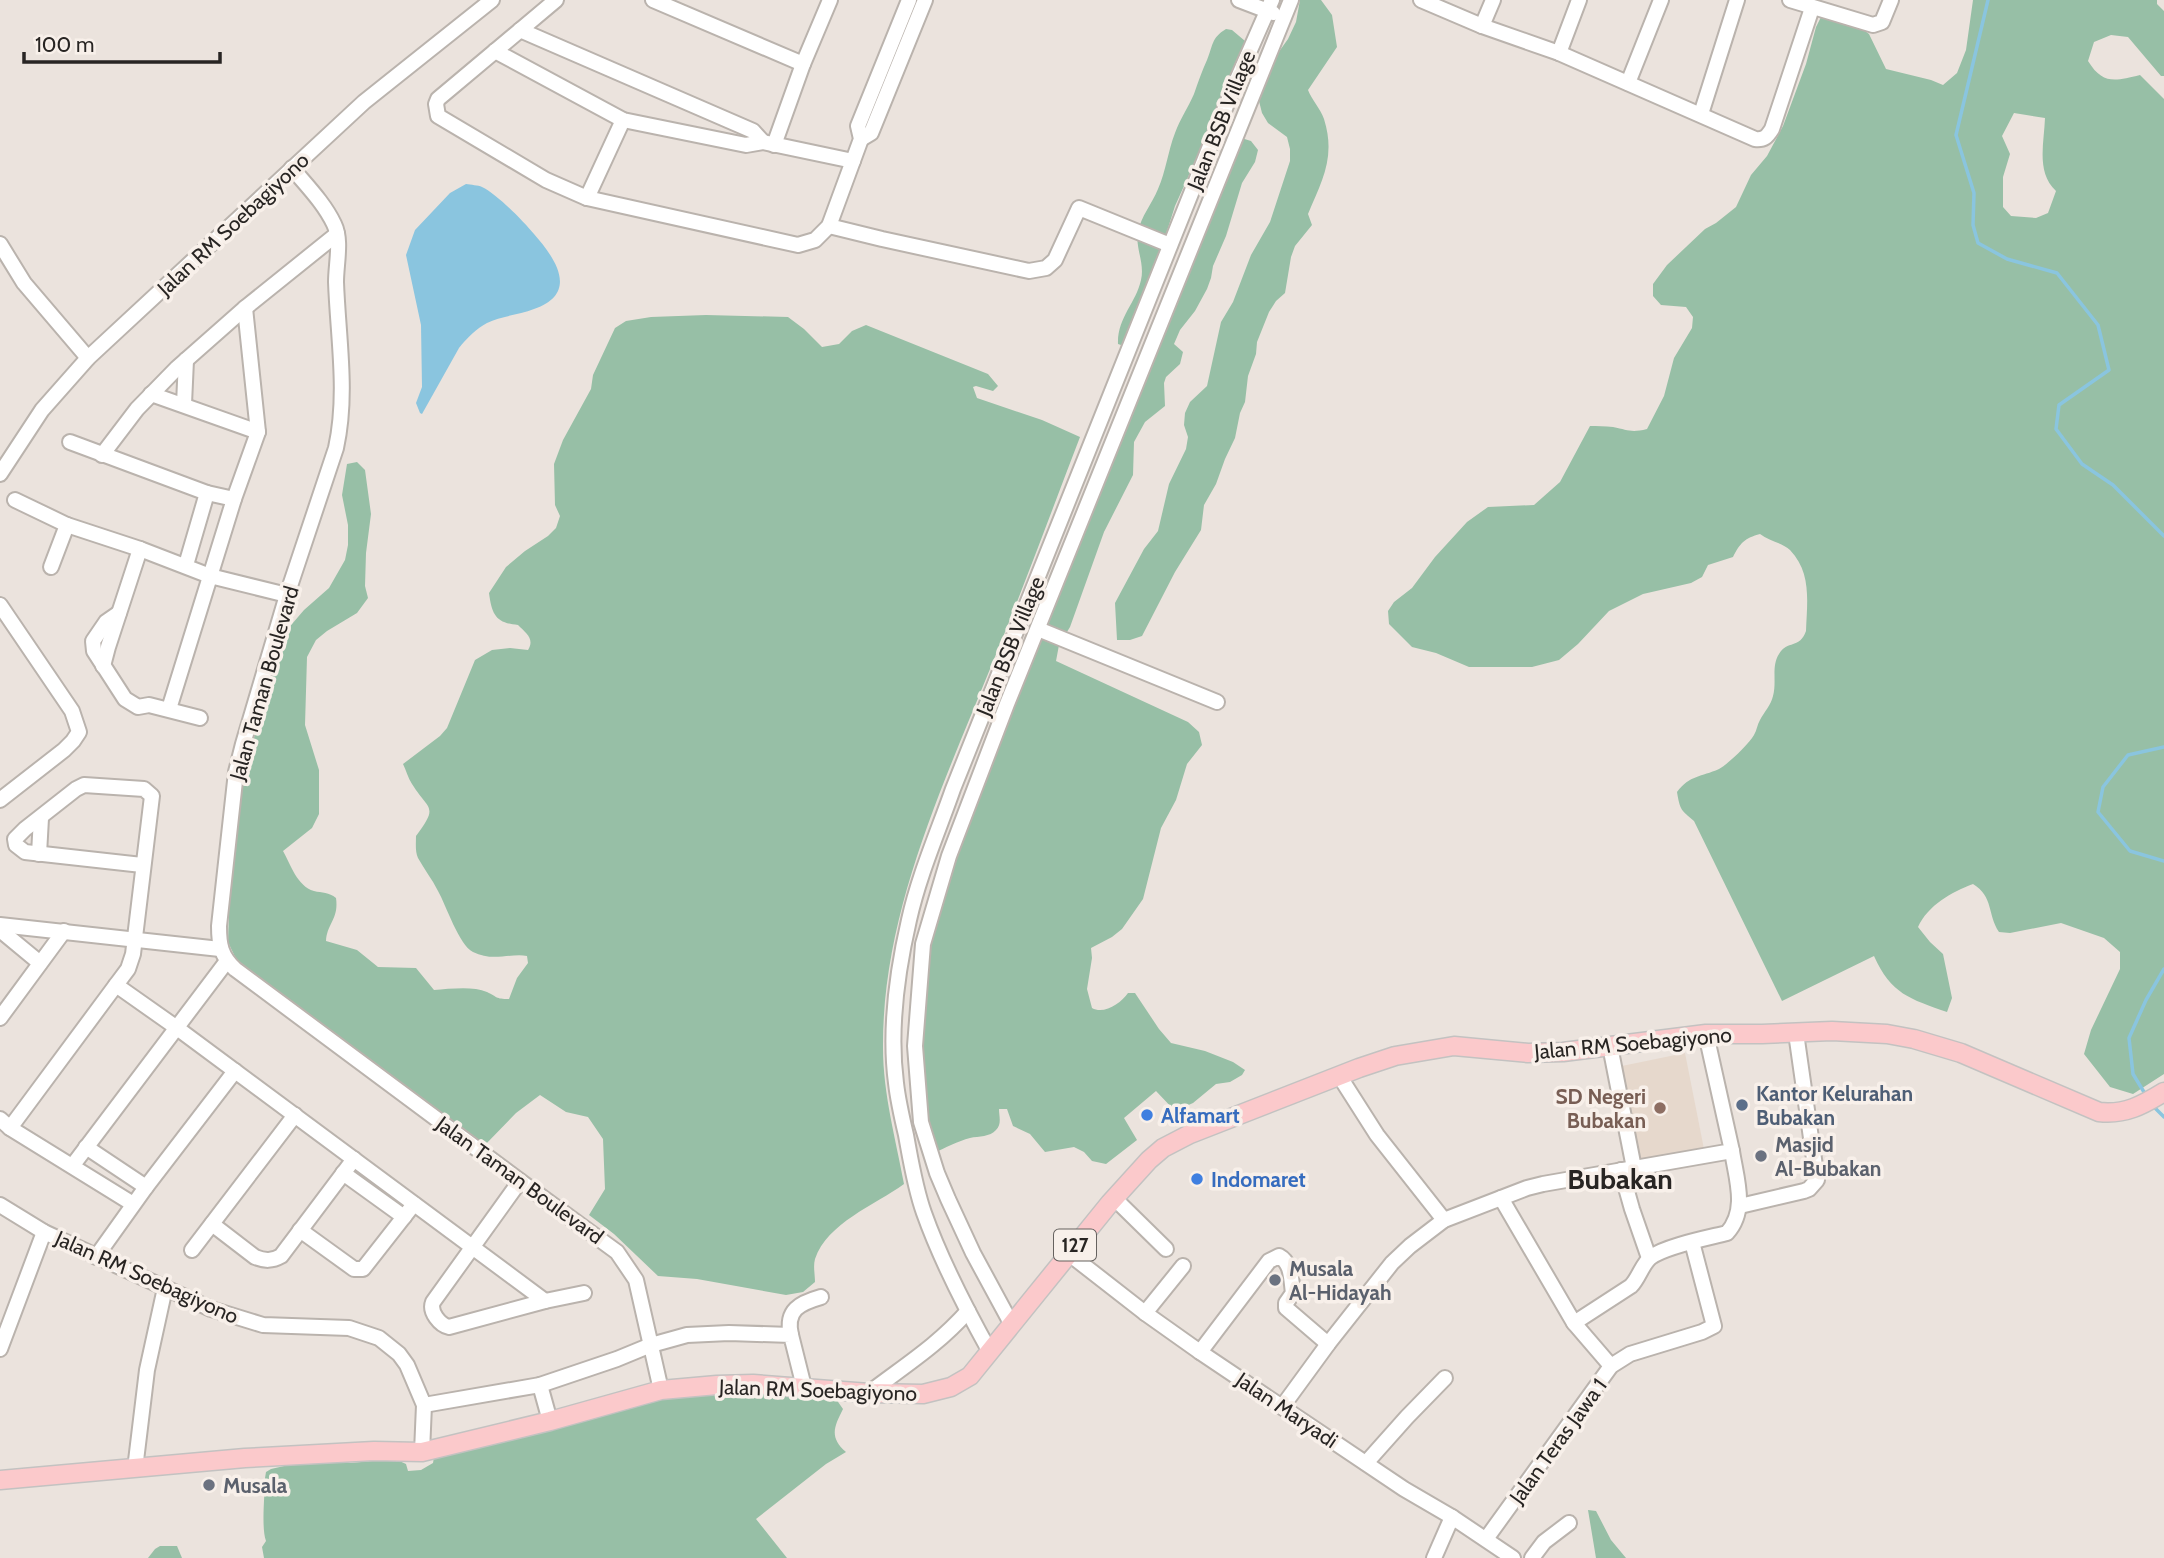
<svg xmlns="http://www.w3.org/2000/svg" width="2164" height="1558" font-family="Cabin,sans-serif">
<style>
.built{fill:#e6d8cc}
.green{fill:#97bfa6;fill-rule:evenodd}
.water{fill:#8ac5df}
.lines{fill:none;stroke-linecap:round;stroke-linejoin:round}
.stream{stroke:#8ac5df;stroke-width:3.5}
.minor-casing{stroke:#bab3ad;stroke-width:18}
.major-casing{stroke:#c3c2c1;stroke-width:21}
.minor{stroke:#fff;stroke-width:14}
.major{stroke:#fbc9cb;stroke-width:18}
.service-dot{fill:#5c6f8a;stroke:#f8f0ea;stroke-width:2.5}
.education-dot{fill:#8d6e63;stroke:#f8f0ea;stroke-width:2.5}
.shop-dot{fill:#3f7fe0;stroke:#f8f0ea;stroke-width:2.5}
.worship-dot{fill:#6b7280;stroke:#f8f0ea;stroke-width:2.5}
.labels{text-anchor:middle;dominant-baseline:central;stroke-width:7;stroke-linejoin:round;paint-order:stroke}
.shield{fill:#f8f0ea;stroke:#66625f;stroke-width:2}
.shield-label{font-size:19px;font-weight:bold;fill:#282523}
.street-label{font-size:21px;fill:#282523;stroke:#f8f0ea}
.service-label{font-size:21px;font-weight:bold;fill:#4e5e75;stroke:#f8f0ea;text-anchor:start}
.education-label{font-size:21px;font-weight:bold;fill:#785e54;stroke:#f8f0ea;text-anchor:end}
.shop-label{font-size:21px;font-weight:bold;fill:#366cbe;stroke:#f8f0ea;text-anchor:start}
.worship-label{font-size:21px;font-weight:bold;fill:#5b616d;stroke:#f8f0ea;text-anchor:start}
.district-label{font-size:28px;font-weight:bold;fill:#282523;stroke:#f8f0ea}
</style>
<rect width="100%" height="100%" fill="#ebe3dd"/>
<path class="built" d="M1685,1053L1704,1149L1636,1162L1617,1067Z"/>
<g class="green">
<path d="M1300,0H1321L1332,15L1337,47L1308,90C1312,100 1320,108 1324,119C1336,157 1322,181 1308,214L1312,225L1295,246L1291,257L1285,293L1276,301L1269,312L1257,342L1256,354L1248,376L1245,402L1240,413L1235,438L1225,459L1216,484L1204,505L1201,530L1175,572L1142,636L1130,640H1117L1115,603L1144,549L1158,531L1169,484L1186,449L1188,437L1184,425L1185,413L1190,402L1207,386L1221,322L1233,302L1251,255L1270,222L1290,161V149L1287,137L1268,123L1262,113L1259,101L1264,86L1278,53L1288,39L1296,22Z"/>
<path d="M1973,0H2157V4L2164,11V76H2161L2128,37L2111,35L2094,42L2088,61C2103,85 2115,81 2140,75L2164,99V1074L2133,1094L2110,1087L2084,1054L2091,1030L2120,969V952L2104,938L2061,923L2010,933L1999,932C1987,914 1994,897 1973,884C1952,892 1928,905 1918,927L1930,942L1943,954L1952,998L1947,1012C1910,999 1891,994 1874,956L1782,1001L1694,821C1681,810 1680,810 1677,792C1690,775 1701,777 1719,769C1728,764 1748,745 1754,735C1757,730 1757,725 1760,720C1764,712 1771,705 1773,696C1777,682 1771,666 1779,654C1787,640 1800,649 1806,631C1807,602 1812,573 1790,550C1783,543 1769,541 1760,534C1745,538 1740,543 1733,557L1708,565L1702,577L1691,583L1643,594L1609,611L1578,644L1559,660L1532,667H1469L1436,653L1412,647L1389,624L1388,611L1394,602L1412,588L1435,557L1467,522L1488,507L1534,505L1560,482L1590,426C1597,426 1605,426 1613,427C1628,430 1631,433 1647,429L1664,396L1674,358L1692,328L1693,317L1686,307L1661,305L1653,296V284L1667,265L1705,229L1716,223L1736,207L1751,175L1767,156L1783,126L1806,64L1816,27L1821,17L1827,15L1860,27L1869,34L1886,69L1931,80L1943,85L1957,73L1966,50ZM2014,113L2045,118C2044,144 2036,172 2056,191L2048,213L2036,218L2011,216L2003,207V177L2010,154L2002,136Z"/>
<path d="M1226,29L1232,30L1245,41L1243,49L1222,91L1211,126L1175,206L1154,272L1125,341L1121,345L1118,344C1117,318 1136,303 1141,280C1145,263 1135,248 1138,232C1141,216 1152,204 1158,189C1166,171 1168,151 1175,133C1180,119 1188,108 1194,94C1198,82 1202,71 1207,60C1213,46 1211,38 1226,29Z"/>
<path d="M1238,137L1251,141L1258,150L1255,162L1242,183L1226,236L1213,266L1211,278L1207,289L1195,311L1180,330L1174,344L1183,352L1180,364L1166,377L1164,383L1165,406L1145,422L1134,442L1133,475L1104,532L1070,627L1059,645L1056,661L1188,722L1199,732L1202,745L1187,764L1176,800L1161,828L1143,899L1122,929L1112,937L1091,948L1092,958L1087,989L1092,1008C1104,1015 1121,1003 1128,993H1135L1159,1029L1171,1043L1205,1051L1233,1062L1245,1070L1242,1075L1230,1082L1216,1084L1193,1103L1175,1111L1156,1091L1124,1118L1137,1140L1106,1164L1092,1161L1084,1152L1074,1147L1045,1152L1030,1134L1013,1126L1007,1109H999C999,1116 1002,1124 996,1130C990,1137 979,1136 970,1138C958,1141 945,1148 934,1153L919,1081L926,944L951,857Z"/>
<path d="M706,315L788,317L804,329L822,347L839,344L852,331L866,325L988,374L998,386L993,391L976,386L973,387L977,398L1042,420L1080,437C1050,515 1022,592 990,669C941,790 882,915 883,1048C883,1094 896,1140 904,1184C875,1205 827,1223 815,1259C813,1266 815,1275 815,1282L803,1292L786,1295L697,1279L658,1276L614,1234L589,1215L605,1189L603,1139L588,1117L566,1112L540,1095L516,1113L484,1146L269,986L236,959L228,942L230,881L243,784L259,717L286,631L304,610L329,588L345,560L348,545V525L342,495L347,464L357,462L365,470L371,514L366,553L365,586L368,598L357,613L327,631L316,640L307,657L305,725L319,770V814L312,828L283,851C291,865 297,886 314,891C322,893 329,892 336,898C339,919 327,923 326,941L357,950L378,967L416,968L434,990C450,989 473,986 487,992C498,997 495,999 509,999L517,978L528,963L527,956C511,953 492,962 473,952C459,945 446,905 438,891C432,879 424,869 418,858C415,851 416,844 416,836C439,805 429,811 412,784C408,778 406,770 403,764L440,736L447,728L475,660L492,650L510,648L528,650C535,639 526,633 518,625C496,623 492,615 489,593L506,567L525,551L548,536L556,528L560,516L555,505L554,464L563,440L591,389L593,375L615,328L626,321L651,317Z"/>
<path d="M769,1390L836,1399L843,1409C834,1427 829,1437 846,1452L826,1464L756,1519L787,1558H264L262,1547L266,1541C261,1527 265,1494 265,1478L266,1472L271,1469L319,1458L350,1463L395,1459L406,1464L408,1471L421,1470L433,1463L434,1457L677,1395Z"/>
<path d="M1588,1510L1596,1511L1611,1540L1626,1558H1596Z"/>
<path d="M160,1546H177L182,1558H148L155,1549Z"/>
</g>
<path class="water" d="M466,184C471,185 478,185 482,187C497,194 523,221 534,234C555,258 580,293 534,309C519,315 501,316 487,323C477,328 466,339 459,348L422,414L420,413L416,403L422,387L421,325L406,255L415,230L450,193Z"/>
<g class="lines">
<g class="stream">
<path d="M1988,0L1956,135L1974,193L1973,225L1978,243L2007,259L2057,273L2098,325L2109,370L2059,405L2056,429L2082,464L2113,485L2164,536"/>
<path d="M2164,747L2128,755L2103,787L2098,812L2130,851L2164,861"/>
<path d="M2147,1097L2133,1074L2129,1038L2146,1000L2164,969"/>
<path d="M2153,1106L2164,1117"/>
</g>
<g class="minor-casing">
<g id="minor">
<path d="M556,0L438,99L436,104L438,116L546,180L587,198L798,245L815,240L829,226L861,139L858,126L909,0"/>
<path d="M653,0L803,64"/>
<path d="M1239,0L1273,13"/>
<path d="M1421,0L1482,26L1559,53L1755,139C1764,140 1767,137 1772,129L1812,8"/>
<path d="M1790,0L1873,25L1882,22L1891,0"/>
<path d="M1482,26L1493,0"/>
<path d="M520,30L753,131L763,142"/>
<path d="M495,51L623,120L746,145L763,142L853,161"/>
<path d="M1559,53L1579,0"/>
<path d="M1628,83L1661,0"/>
<path d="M1701,114L1737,0"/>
<path d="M861,139L871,133L925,0"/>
<path d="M774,145L803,64L830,0"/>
<path d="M292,168C307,186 324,203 334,224C342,240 336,264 336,282C338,338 348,393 336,448L287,595L243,744L236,772L219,926C219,945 221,956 235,969L520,1181L617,1252L636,1280L661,1390"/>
<path d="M587,198L623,120"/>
<path d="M829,226L882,239L1029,271L1046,268L1055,260L1079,208L1170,245"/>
<path d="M0,244L24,283L88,358"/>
<path d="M151,394L258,432"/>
<path d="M184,404L186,360"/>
<path d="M70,442L207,493L234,499"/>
<path d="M102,455L137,409L177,368L245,308L337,234"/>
<path d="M0,474L42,410L88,358L364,102L492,0"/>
<path d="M15,500L67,525L140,549L210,576L287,595"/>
<path d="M186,565L207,493"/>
<path d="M51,567L67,525"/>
<path d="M0,605L72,711L79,732L73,741L64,750L0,800"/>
<path d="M119,613L106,622L93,641L94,651L125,699L138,707L149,705L200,718"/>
<path d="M1038,629L1217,702"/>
<path d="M103,666L108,647L140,549"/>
<path d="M169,709L234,499L258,432L245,308"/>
<path d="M39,854L41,818"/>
<path d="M0,925L220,949"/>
<path d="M0,930L40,963"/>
<path d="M116,985L177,1028L545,1301"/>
<path d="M0,1018L64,931"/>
<path d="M1610,1046L1634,1168"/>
<path d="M1340,1077L1377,1135L1444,1220"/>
<path d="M0,1119L10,1128L133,1204"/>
<path d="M10,1128L116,985L128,969L133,954L152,796L144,789L84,785L76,789L25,829L15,839L16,845L25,852L142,865"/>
<path d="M86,1147L146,1187"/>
<path d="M73,1165L227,961"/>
<path d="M1621,1170L1632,1209L1649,1258"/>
<path d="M343,1173L404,1217"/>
<path d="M520,1181L433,1302C429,1312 440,1325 449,1327L545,1301L584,1293"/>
<path d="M1114,1198L1166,1249"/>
<path d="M1501,1198L1574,1323"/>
<path d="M0,1205L44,1232L211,1309L263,1325L349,1328L379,1338L399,1354L407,1365L424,1405L422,1452"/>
<path d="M1740,1206L1804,1191L1809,1189L1817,1180L1796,1033"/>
<path d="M212,1224L255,1257C265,1261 272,1261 281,1256L354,1159"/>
<path d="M300,1230L354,1269H363L414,1204"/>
<path d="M192,1250L295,1115"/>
<path d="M1068,1253L1145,1313L1200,1352L1404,1489L1452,1517L1513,1558"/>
<path d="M96,1257L146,1187L235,1071"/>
<path d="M1145,1313L1183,1266"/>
<path d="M1012,1325L973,1253L948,1199L937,1173L921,1122L915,1046L923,944L949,856L1007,704L1291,0"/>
<path d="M791,1335C785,1310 800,1303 821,1297"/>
<path d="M0,1349L44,1232"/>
<path d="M990,1352C965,1307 941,1261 924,1213C915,1188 911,1162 906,1135C902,1118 898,1101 896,1083C889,1030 897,972 909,920C919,875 938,832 953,789L1232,91L1272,0"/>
<path d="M1200,1352L1269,1261L1279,1256C1292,1263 1291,1280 1293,1293L1286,1303V1308L1328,1344"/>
<path d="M1611,1366L1574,1323L1631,1286C1639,1278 1642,1264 1651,1257C1666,1246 1707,1238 1727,1233C1748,1210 1736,1178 1732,1151"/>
<path d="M540,1385L550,1421"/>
<path d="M869,1393C904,1366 937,1346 968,1311"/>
<path d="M424,1405L540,1385L617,1359L651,1345L687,1335L729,1333L791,1335L804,1387"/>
<path d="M1282,1407L1328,1344L1392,1263L1410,1246L1444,1220L1527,1188L1543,1184L1732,1151L1706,1034"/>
<path d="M1366,1463L1407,1417L1445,1378"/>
<path d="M135,1469L147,1370L165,1288"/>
<path d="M1486,1539L1611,1366L1630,1354L1702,1332L1714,1326L1692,1242"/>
<path d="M1434,1558L1452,1517"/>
<path d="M1532,1558L1544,1542L1569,1523"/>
</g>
</g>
<g class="major-casing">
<path id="major" d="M0,1480L245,1458L374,1451L422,1452L550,1421L661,1390L717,1385L753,1384L869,1393L923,1394L951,1387L970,1376L1110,1203L1149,1160L1163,1148L1190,1134L1359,1068L1395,1056L1454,1046L1528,1053L1563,1052L1706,1034H1762L1832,1031L1887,1034L1914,1039L1961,1053L2099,1112C2125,1115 2143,1105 2164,1092"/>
</g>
<use href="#minor" class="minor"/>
<use href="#major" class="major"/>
</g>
<circle class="service-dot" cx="1742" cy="1105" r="7"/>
<circle class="education-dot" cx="1660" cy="1108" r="7"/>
<g class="shop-dot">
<circle cx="1147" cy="1115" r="7"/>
<circle cx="1197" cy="1179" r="7"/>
</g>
<g class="worship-dot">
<circle cx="1761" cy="1156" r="7"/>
<circle cx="1275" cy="1280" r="7"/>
<circle cx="209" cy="1485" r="7"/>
</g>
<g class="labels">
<rect class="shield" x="1054" y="1229.5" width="42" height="31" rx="5"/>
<g class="shield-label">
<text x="1075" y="1245">127</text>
</g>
<g class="street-label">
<text transform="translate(1221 120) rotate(-68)">Jalan BSB Village</text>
<text transform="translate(233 224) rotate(-43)">Jalan RM Soebagiyono</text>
<text transform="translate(1010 646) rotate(-68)">Jalan BSB Village</text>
<text transform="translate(264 683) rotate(-74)">Jalan Taman Boulevard</text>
<text transform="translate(1633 1043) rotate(-5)">Jalan RM Soebagiyono</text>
<text transform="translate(520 1180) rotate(36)">Jalan Taman Boulevard</text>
<text transform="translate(147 1277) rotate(24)">Jalan RM Soebagiyono</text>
<text transform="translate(818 1390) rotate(2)">Jalan RM Soebagiyono</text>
<text transform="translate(1287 1410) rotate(34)">Jalan Maryadi</text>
<text transform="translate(1558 1441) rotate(-54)">Jalan Teras Jawa 1</text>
</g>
<g class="service-label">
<text x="1756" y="1093">Kantor Kelurahan<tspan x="1756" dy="24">Bubakan</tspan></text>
</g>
<g class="education-label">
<text x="1646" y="1096">SD Negeri<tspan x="1646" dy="24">Bubakan</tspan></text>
</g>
<g class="shop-label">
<text x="1161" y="1115">Alfamart</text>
<text x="1211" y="1179">Indomaret</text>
</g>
<g class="worship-label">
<text x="1775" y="1144">Masjid<tspan x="1775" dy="24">Al-Bubakan</tspan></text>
<text x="1289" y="1268">Musala<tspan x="1289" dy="24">Al-Hidayah</tspan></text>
<text x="223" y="1485">Musala</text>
</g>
<g class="district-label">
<text x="1620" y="1179">Bubakan</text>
</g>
</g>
<path d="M24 52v10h196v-10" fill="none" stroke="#282523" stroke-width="3.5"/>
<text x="35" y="52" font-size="21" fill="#282523" stroke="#f8f0ea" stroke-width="5" paint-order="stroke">100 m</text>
</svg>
